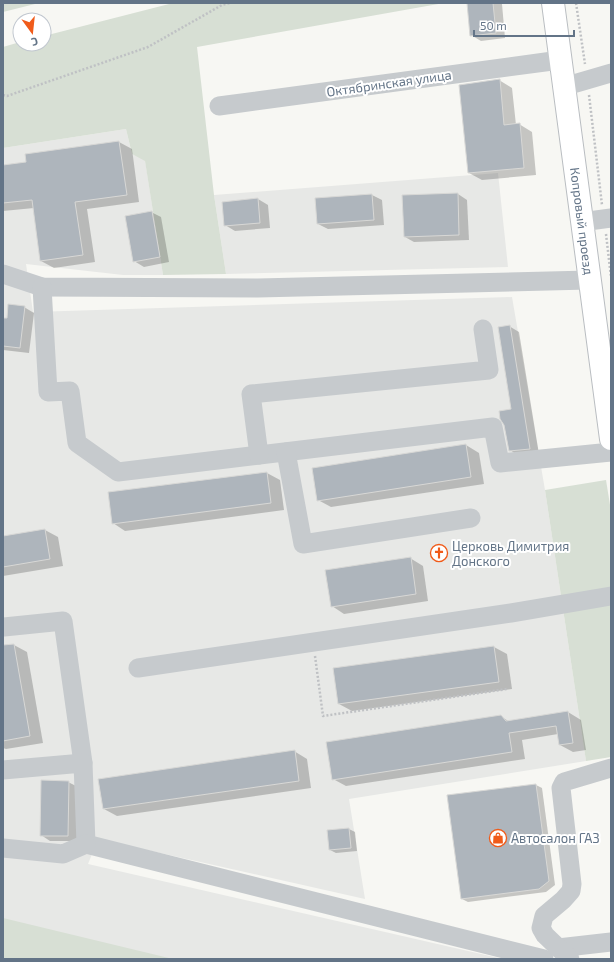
<svg xmlns="http://www.w3.org/2000/svg" width="614" height="962" font-family="'Exo 2',sans-serif">
<style>
.built{fill:#e7e8e6}
.green{fill:#d7dfd4}
.shadow{fill:#0003}
.building{fill:#aeb5bc;stroke:#d8d8d6}
.lines{fill:none;stroke-linecap:round;stroke-linejoin:round}
.major-casing{stroke:#b9bdc1;stroke-width:24}
.path{stroke:#bfc1c4;stroke-width:2.5;stroke-dasharray:2 2;stroke-linecap:butt}
.minor{stroke:#c6cacd;stroke-width:19}
.major{stroke:#fff;stroke-width:22}
.labels{text-anchor:middle;dominant-baseline:central;stroke-width:4;stroke-linejoin:round;paint-order:stroke}
.street-label{font-size:13px;fill:#637487;stroke:#fff}
.poi-label{font-size:13px;fill:#637487;stroke:#fff;text-anchor:start}
</style>
<rect width="100%" height="100%" fill="#f7f7f3"/>
<g class="built">
<path d="M126,129L132,154L145,160L163,275H123L26,264L33,312L512,297L545,490L586,761L349,799L365,899L98,839L88,864L503,959H3V148Z"/>
<path d="M498,173L508,267L226,274L214,195Z"/>
</g>
<g class="green">
<path d="M3,3H39L3,12Z"/>
<path d="M173,3H444L197,47L214,195L226,274L163,275L145,161L132,154L126,129L3,148V47L20,42V44H44V36Z"/>
<path d="M606,480L611,511V757L586,761L545,490Z"/>
<path d="M3,918L173,959H3Z"/>
</g>
<g class="shadow">
<path d="M468,3L502,4L505,38L481,41L471,35Z"/>
<path d="M499,80L512,88L516,125L519,124L532,132L536,175L482,180L469,173Z"/>
<path d="M119,142L132,149L139,202L87,209L95,262L54,268L41,261L34,208L3,211V166L28,163Z"/>
<path d="M458,194L467,200L469,240L414,242L405,237Z"/>
<path d="M372,195L382,200L384,225L328,229L318,224Z"/>
<path d="M258,199L268,205L270,228L235,231L225,225Z"/>
<path d="M151,212L161,217L169,262L144,267L134,261Z"/>
<path d="M24,307L34,313L29,353L3,350V319H8Z"/>
<path d="M509,326L519,332L539,454L519,456L510,450L505,425L512,410Z"/>
<path d="M466,445L479,453L484,484L331,507L318,500Z"/>
<path d="M267,473L280,480L284,510L125,531L113,523Z"/>
<path d="M45,530L58,537L63,566L3,576V537Z"/>
<path d="M410,558L423,566L428,601L344,614L332,606Z"/>
<path d="M14,645L27,652L43,743L6,749L3,748V647Z"/>
<path d="M494,647L507,654L512,689L352,711L339,704L335,669Z"/>
<path d="M568,712L581,720L586,750L573,752L560,745L558,734L522,740L525,759L346,786L333,779L500,716L510,722Z"/>
<path d="M294,751L307,759L311,788L117,816L104,809Z"/>
<path d="M68,782L78,787L77,841H50L41,835Z"/>
<path d="M536,785L542,788L555,885L546,892L468,902L462,899Z"/>
<path d="M349,829L355,832L357,851L336,853L330,850Z"/>
</g>
<g class="building">
<path d="M467,3H493L496,33L470,36Z"/>
<path d="M500,79L504,125L520,123L524,168L468,173L459,85Z"/>
<path d="M119,141L127,195L75,202L83,255L40,261L32,200L3,203V165L26,162L25,154Z"/>
<path d="M458,193L459,235L404,237L402,195Z"/>
<path d="M372,194L374,220L317,224L315,198Z"/>
<path d="M258,198L260,223L224,226L222,202Z"/>
<path d="M152,211L160,257L133,262L125,216Z"/>
<path d="M8,304L25,306L20,348L3,346V318H7Z"/>
<path d="M510,325L530,449L509,451L504,425L500,419L499,411L511,409L498,327Z"/>
<path d="M466,444L471,477L317,501L312,468Z"/>
<path d="M267,472L271,503L112,524L108,492Z"/>
<path d="M45,529L50,559L3,567V536Z"/>
<path d="M411,557L416,594L331,607L325,570Z"/>
<path d="M14,644L30,736L3,741V645Z"/>
<path d="M494,646L499,682L338,704L333,668Z"/>
<path d="M568,711L573,743L559,745L556,726L509,733L512,752L332,780L326,742L501,715L506,721Z"/>
<path d="M295,750L299,781L103,809L98,779Z"/>
<path d="M41,780L69,781L68,836H40Z"/>
<path d="M536,784L549,881L539,889L461,899L447,795Z"/>
<path d="M349,828L351,848L329,850L327,830Z"/>
</g>
<g class="lines">
<g class="major-casing">
<g id="major">
<path id="s1" d="M553,3L611,439"/>
</g>
</g>
<g class="path">
<path d="M576,3L585,64"/>
<path d="M3,95L7,96L148,47L222,5L230,3"/>
<path d="M589,95L602,205"/>
<path d="M606,234L611,277"/>
<path d="M315,656L323,716L507,689"/>
</g>
<g class="minor">
<path d="M563,87L611,73"/>
<path d="M219,106L560,60"/>
<path d="M581,222L611,218"/>
<path d="M3,274L42,287L258,288L589,280"/>
<path d="M42,287L48,392L70,391L77,443L118,472L493,427L500,463L611,452"/>
<path d="M286,452L303,544L471,518"/>
<path d="M259,455L251,394L489,370L483,329"/>
<path d="M4,627L63,621L83,763"/>
<path d="M138,668L511,613L611,596"/>
<path d="M3,770L83,763L86,844L544,959"/>
<path d="M3,848L63,854L86,844"/>
<path d="M558,948L611,942"/>
<path d="M570,959L545,935L541,928L544,916L563,900L571,891L572,884L561,788L564,782L611,768"/>
</g>
<use href="#major" class="major"/>
</g>
<defs>
<g id="church-ring" transform="scale(0.9)"><circle r="9.5" fill="#fff" stroke="#f05b1a" stroke-width="1.5"/><path d="M-1.2-6h2.4v3.5h3.3v2.4h-3.3V6h-2.4V-.1h-3.3v-2.4h3.3Z" fill="#f05b1a"/></g>
<g id="shop-ring" transform="scale(0.9)"><circle r="9.5" fill="#fff" stroke="#f05b1a" stroke-width="1.5"/><path d="M-5-2.5h2.3a2.7 3.5 0 0 1 5.4 0H5L5.5 6h-11ZM-1.5-2.5h3a1.5 2.3 0 0 0-3 0Z" fill="#f05b1a"/></g>
</defs>
<g fill-rule="evenodd">
<use href="#church-ring" x="439" y="553"/>
<use href="#shop-ring" x="498" y="838"/>
</g>
<g class="labels">
<g class="street-label">
<text transform="translate(389 83) rotate(-8)">Октябринская улица</text>
<text stroke="none"><textPath href="#s1" startOffset="220">Копровый проезд</textPath></text>
</g>
<g class="poi-label">
<text x="452" y="546">Церковь Димитрия<tspan x="452" dy="15">Донского</tspan></text>
<text x="511" y="838">Автосалон ГАЗ</text>
</g>
</g>
<rect width="614" height="962" fill="none" stroke="#637487" stroke-width="8"/>
<g transform="translate(32 32) rotate(165)"><circle r="19" fill="#ffffff" stroke="#c1c7cf"/>
<path d="M0-3L7 15L0 10L-7 15Z" fill="#f05b1a"/>
<text y="-6" font-size="11" font-weight="bold" text-anchor="middle" fill="#637487">С</text>
</g>
<path d="M474 30v6h100v-6" fill="none" stroke="#637487" stroke-width="2"/>
<text x="480" y="30" font-size="12" fill="#637487" stroke="#ffffff" stroke-width="3" paint-order="stroke">50 m</text>
</svg>
